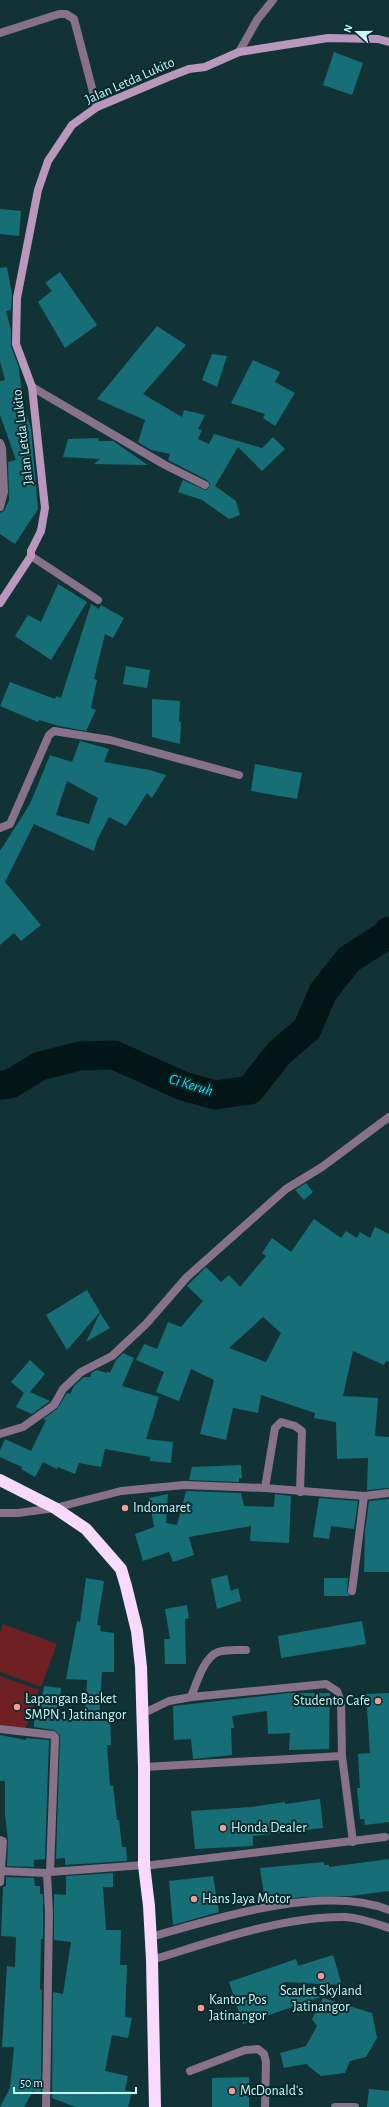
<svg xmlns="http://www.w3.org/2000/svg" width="389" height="2107" font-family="'Alegreya Sans',sans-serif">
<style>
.green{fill:#6f2023}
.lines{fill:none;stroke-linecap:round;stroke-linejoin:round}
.river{stroke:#021618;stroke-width:29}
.building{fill:#166f76;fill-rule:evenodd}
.lane{stroke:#87728a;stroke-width:8}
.street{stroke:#87728a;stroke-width:8}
.secondary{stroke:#ba98be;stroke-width:8}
.highway{stroke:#f9d9fd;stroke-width:12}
.poi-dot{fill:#f59b97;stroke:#06292c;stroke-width:1.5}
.labels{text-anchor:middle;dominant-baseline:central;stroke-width:4;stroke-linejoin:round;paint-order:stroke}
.street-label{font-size:14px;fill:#c8f8fc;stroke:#06292c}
.poi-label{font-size:14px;fill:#c8f8fc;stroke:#06292c;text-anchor:start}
.water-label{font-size:15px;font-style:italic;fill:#1edfed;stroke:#06292c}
</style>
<rect width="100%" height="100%" fill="#113336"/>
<g class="green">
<path d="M3,1624L57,1644L41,1687L0,1672V1633Z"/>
<path d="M0,1676L39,1690L24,1733L0,1724Z"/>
</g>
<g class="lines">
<path class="river" d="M0,1085L10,1084L40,1066L80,1056L114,1055L183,1086L215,1095L250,1090L279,1053L307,1029L323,992L349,959L385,936L389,931"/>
</g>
<g class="building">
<path d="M334,52L363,63L352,95L323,85Z"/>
<path d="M0,209L21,211L19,236L0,234Z"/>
<path d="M7,267L12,295L11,310L6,311L11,330V346L19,368L23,404L31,429L38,509L15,544L0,534V513L4,511L9,500L8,462L16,460L0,415V381L5,380L0,361V268Z"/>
<path d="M60,272L97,325L65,348L38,302L52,291L45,283Z"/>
<path d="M157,326L186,345L143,394L182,417L184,410L205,415L198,429L202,430L198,439L209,444L214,434L262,448L273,437L285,449L262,471L238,447L215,486L236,501L240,515L229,519L202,500L178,492L183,480L205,490L208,489L210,484L207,480L168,460L170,454L151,450L138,442L145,420L97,399Z"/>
<path d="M212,354L227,356L217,387L202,380Z"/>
<path d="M253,360L280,372L275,382L295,393L275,426L263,418L265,414L231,403Z"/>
<path d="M99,438L98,441H113L148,465L94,464L100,459L63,457L68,439Z"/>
<path d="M58,584L87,602L51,660L15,636L28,615L41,622Z"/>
<path d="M91,604L99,609L101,605L124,618L113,638L105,634L94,679L97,680L91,708L96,710L86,731L59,726L39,720L38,722L0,706L10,682L55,699L56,696L61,698Z"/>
<path d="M126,666L150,670L147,688L123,684Z"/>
<path d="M152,699L180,701L179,722H181L180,744L152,737Z"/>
<path d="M80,741L109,749L104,762L150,770L166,775L152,798L147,793L126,826L109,817L97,840L94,851L34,824L5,882L41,925L21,941L14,933L0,945V851L30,804L50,755L72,762ZM67,781L98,798L89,824L56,815Z"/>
<path d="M255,764L302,773L297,799L251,791Z"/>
<path d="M306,1183L313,1192L304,1200L295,1190Z"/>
<path d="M314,1219L341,1238L346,1231L357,1238L360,1232L370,1238L375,1227L389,1234V1362L386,1361L384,1365L353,1351L343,1396L378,1398L375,1436L389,1437V1488L367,1490L368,1458L337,1459L336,1422L314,1418L315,1413L261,1395L258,1413L233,1408L226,1440L200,1434L214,1380L191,1369L179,1401L156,1392L164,1372L136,1360L144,1344L157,1349L168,1322L181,1327L203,1301L187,1286L206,1267L221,1282L229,1275L240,1287L266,1256L262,1253L272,1238L291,1252ZM263,1317L281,1333L266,1362L229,1348Z"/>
<path d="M87,1290L100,1312L67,1350L46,1315Z"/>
<path d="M100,1313L110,1328L86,1342Z"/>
<path d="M123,1353L134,1358L122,1386L159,1397L146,1439L173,1442L171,1463L150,1461V1457L105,1449L101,1467L79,1463L75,1474L58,1467L57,1469L43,1462L35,1477L21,1469L22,1467L0,1457V1450L5,1439L31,1451L46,1420L43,1419L57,1409L67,1393L70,1394L74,1386L84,1377H90L92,1372L97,1370L107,1373V1371L110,1373L116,1360Z"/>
<path d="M30,1360L45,1374L30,1392L50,1401L32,1414L16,1407L24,1393L11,1382Z"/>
<path d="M241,1465L242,1478H239V1482L189,1480L192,1467Z"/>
<path d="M186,1491L241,1493L244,1506L274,1507L275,1494L291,1496L289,1543L250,1541L251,1526L189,1537L194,1555L173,1562L169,1552L143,1561L135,1534L154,1527L149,1498L168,1494L166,1523L177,1525Z"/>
<path d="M319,1498L358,1501L354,1529L331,1526L329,1539L313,1537Z"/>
<path d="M389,1499V1572H364L365,1531L369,1501Z"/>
<path d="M227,1575L231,1591L238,1588L241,1601L217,1609L211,1579Z"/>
<path d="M86,1578L104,1581L97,1625L101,1626L100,1631L114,1633V1672H102L99,1718L110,1717L111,1745H107L110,1786L113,1785L117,1820H119L122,1847H126L127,1861L65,1865V1858L56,1859L60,1735L54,1730L34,1727V1714L40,1715L44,1686L61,1688L58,1719L85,1718L87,1680L66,1679L77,1621L80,1622Z"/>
<path d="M324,1578H348L347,1591L350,1596H324Z"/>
<path d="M187,1605L189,1618L185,1619L186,1664H165L164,1639H170L165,1609Z"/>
<path d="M362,1621L366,1644L281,1658L278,1636Z"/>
<path d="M289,1693H330L329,1749L289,1750L290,1733L268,1734L267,1711L232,1716L234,1728H231L232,1755L193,1759L191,1739L174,1740L173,1706Z"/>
<path d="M389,1693V1822L365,1825L364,1819H360L357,1788H360L358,1754L370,1753L366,1694Z"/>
<path d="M0,1735L26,1740V1738L49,1740L45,1859L34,1860V1867L7,1866L8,1841L5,1814V1781H0Z"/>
<path d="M320,1799L323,1828L253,1836V1846L195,1849L191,1811L251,1807L285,1802V1804Z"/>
<path d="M389,1859V1891L350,1896L302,1897L265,1902L260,1868L324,1862V1865H329V1867Z"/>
<path d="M113,1873V1887H103L106,1930H121L120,1965H127L125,2017L132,2018L128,2038L112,2035L105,2071L128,2076L125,2090L132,2092L128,2107H75L52,2098L53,1992L63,1994L71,1942L54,1940V1894L66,1895V1876Z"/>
<path d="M213,1876L219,1912L173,1925L169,1881Z"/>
<path d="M6,1877L34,1878L35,1886H40V1894H43V1939H41L40,1989L42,1990L41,2094L33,2091L24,2107H0L10,2088L14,2047H2L7,1966L15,1967L16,1937L1,1936L3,1887L6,1886Z"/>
<path d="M333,1955L342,1985L284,1982V1986L321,1997L243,2024L229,1982L296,1959L298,1966Z"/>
<path d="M323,1998L372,2013L377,2038L366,2057L350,2061L345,2073L321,2076L306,2064L284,2068L280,2053L306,2046L317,2026L312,2019Z"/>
<path d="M249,2077V2107H212V2078Z"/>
<path d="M369,2089L389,2091V2107H367Z"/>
</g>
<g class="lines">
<path class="lane" d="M190,2071L245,2050L258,2049L264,2054L266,2062L265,2107"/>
<g class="street">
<path d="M0,33L59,14H66L74,19L97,107"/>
<path d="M239,52L257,20L273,0"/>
<path d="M32,387L165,465L205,485"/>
<path d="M0,443L2,448L4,492L0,507"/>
<path d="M31,556L98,600"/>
<path d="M0,828L10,824L49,735L54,731L110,740L239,775"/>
<path d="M0,1434L23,1427L54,1405L63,1389L81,1372L112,1356L146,1324L187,1277L286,1189L322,1167L389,1117"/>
<path d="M265,1488L275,1428L281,1422L295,1426L302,1431L300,1492"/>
<path d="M0,1513H18L55,1508L121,1491L184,1485L265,1488L364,1496L389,1493"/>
<path d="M352,1591L364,1496"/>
<path d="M191,1697C196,1684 204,1657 218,1652C226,1649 237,1650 246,1650"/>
<path d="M142,1714L169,1701L191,1697L326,1684L337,1691L341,1702L342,1756L353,1842"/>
<path d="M0,1729L53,1735L55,1737L50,1872L47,1873L49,1913L46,2107"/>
<path d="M144,1767L342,1756"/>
<path d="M0,1840L3,1841L0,1882"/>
<path d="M144,1866L385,1837"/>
<path d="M1,1871L47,1873"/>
<path d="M50,1872L144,1865"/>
<path d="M151,1937C216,1918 323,1884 389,1910"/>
<path d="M152,1960C211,1942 283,1916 345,1917C360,1918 375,1923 389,1928"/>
<path d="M335,2107H355"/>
</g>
<path class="secondary" d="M0,603L31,556V551L41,531L45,508L32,387L16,344L17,298L38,190L48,161L72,125L97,107L166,78L189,69L205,67L239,52L328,38L378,39L389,42"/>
<path class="highway" d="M0,1480L55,1508L86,1529L121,1569L126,1586L137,1631L141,1667L144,1767V1865L149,1906L152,1960L155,2107"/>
</g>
<g class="poi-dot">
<circle cx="125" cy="1508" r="4"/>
<circle cx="378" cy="1701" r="4"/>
<circle cx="17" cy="1707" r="4"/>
<circle cx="223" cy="1828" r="4"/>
<circle cx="194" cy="1899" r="4"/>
<circle cx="321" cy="1976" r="4"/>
<circle cx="201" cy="2008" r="4"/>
<circle cx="232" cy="2091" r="4"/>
</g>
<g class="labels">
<g class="street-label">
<text transform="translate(130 81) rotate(-24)">Jalan Letda Lukito</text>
<text transform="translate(23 437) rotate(-97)">Jalan Letda Lukito</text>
</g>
<g class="poi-label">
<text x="133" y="1508">Indomaret</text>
<text x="25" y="1699">Lapangan Basket<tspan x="25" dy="16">SMPN 1 Jatinangor</tspan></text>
<text x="370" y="1701" text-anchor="end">Studento Cafe</text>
<text x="231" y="1828">Honda Dealer</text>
<text x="202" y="1899">Hans Jaya Motor</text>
<text x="321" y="1991" text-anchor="middle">Scarlet Skyland<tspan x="321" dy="16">Jatinangor</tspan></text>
<text x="209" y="2000">Kantor Pos<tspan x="209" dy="16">Jatinangor</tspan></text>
<text x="240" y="2091">McDonald's</text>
</g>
<g class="water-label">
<text transform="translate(191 1085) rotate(17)">Ci Keruh</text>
</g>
</g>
<g transform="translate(357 32) rotate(291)" stroke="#06292c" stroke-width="3" paint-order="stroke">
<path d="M0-3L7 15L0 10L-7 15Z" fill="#c8f8fc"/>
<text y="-6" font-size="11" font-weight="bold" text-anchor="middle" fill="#c8f8fc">N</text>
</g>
<path d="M14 2087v6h122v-6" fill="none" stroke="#c8f8fc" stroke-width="2"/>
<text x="20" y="2087" font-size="12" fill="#c8f8fc" stroke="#06292c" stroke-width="3" paint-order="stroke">50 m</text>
</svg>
